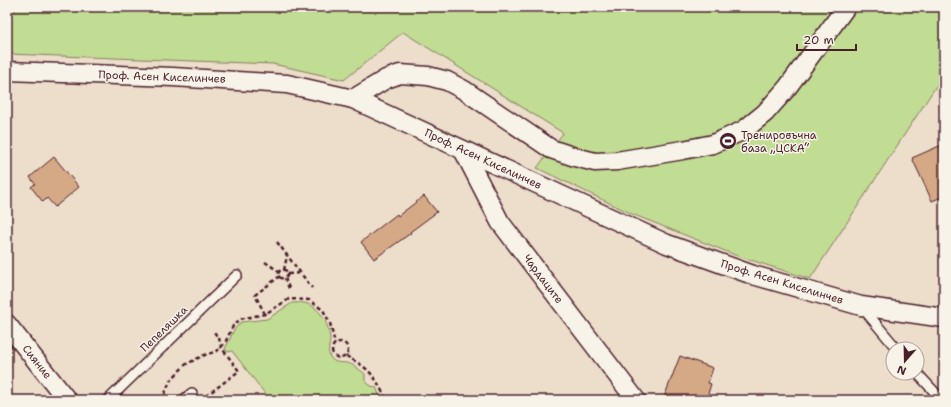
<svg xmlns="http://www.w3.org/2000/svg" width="951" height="407" font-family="'Shantell Sans',sans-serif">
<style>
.green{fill:#c1dc93;stroke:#867e5f}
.building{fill:#d5a986;stroke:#4a1f2b}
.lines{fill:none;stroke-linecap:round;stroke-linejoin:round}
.service-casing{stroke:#4a1f2b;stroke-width:12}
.minor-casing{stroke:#4a1f2b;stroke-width:21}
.path{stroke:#4a1f2b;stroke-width:2.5;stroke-dasharray:4 3;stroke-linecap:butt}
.service{stroke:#f7f3e8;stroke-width:9}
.minor{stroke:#f7f3e8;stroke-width:18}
.labels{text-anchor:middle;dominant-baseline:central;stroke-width:3;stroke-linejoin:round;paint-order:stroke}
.street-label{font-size:11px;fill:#4a1f2b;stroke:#f7f3e8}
.poi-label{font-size:11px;fill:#4a1f2b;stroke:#f7f3e8;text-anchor:start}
</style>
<rect width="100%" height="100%" fill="#edddcb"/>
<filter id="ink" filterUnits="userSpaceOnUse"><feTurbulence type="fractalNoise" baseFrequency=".025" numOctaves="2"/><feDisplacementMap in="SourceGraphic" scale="8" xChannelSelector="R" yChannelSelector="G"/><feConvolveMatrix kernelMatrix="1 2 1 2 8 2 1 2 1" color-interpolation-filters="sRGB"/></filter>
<g filter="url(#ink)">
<g class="green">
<path d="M18,7H944V74L810,279L735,255L632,214L537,168L563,133L403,32L344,80L273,64L7,54V20Z"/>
<path d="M292,303C296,303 301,302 304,303C320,306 329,324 330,339C330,345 327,351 330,357C335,364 340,362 347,363C353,364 360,370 365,374V381L371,386L376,387L381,400H270L232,351L228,352L225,349L234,330L241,322L267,319Z"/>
</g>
<g class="building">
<path d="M944,144V196L932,201L912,158Z"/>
<path d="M54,157L79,187L55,207L47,198L43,202L31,187L35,184L30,177Z"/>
<path d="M424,196L437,212L410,232L411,233L374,259L361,242L397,214L398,216Z"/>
<path d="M680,356L713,368L708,383L711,384L706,400H663Z"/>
</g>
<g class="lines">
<g class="service-casing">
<g id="service">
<path d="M862,307L897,349"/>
<path d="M917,373L942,400"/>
<path d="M108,400L237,275"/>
<path d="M183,400L192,393"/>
</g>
</g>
<g class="minor-casing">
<g id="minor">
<path d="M7,71L173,77L287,84L353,99L667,244L753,275L861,306L944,318"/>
<path d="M353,99L386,79L400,74L428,76L447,81L464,90L551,149L575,157L595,162L617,161L683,150L713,144L744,130L765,113L787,88L846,7"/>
<path d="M463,150L500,222L636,400"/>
<path d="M7,324L67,400"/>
</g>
</g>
<g class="path">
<path d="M277,242L312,288"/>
<path d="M265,262L280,272"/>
<circle cx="283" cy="274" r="4.5"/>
<path d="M284,270L287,256"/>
<path d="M288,274L300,273"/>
<path d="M285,278L290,291"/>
<path d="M265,314L255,295L280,276"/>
<circle cx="340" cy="350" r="8"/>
<path d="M346,356C370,369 375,375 386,400"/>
<path d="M206,396L239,371L221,347L219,338L213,331"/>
<path d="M161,400L163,398L170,381L185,365L202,356L217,351L225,343L233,326L240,319L265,314L289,299L309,300L323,310L330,323L335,344"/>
</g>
<use href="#service" class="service"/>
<use href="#minor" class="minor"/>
</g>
</g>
<defs>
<g id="stadium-disc" transform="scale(0.9)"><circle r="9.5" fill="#4a1f2b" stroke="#f7f3e8"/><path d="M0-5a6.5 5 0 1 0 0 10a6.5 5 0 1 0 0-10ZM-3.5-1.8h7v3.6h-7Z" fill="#fff"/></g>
</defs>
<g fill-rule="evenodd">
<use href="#stadium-disc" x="728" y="141"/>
</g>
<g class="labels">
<g class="street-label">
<text transform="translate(162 77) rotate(2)">Проф. Асен Киселинчев</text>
<text transform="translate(483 159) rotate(25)">Проф. Асен Киселинчев</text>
<text transform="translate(543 279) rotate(53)">Чардаците</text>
<text transform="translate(782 282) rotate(17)">Проф. Асен Киселинчев</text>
<text transform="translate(164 329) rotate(-44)">Пепеляшка</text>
<text transform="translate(37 362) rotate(52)">Сияние</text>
</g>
<g class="poi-label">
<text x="741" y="135">Тренировъчна<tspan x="741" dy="13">база „ЦСКА“</tspan></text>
</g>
</g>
<rect width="951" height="407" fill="none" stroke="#f7f3e8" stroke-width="24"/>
<rect x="12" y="12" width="927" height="383" fill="none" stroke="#4a1f2b" stroke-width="1.5" filter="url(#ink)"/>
<g transform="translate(905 361) rotate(200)"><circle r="19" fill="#f7f3e8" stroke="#b29e9c"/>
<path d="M0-3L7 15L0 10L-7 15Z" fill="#4a1f2b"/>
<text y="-6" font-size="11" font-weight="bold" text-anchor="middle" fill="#4a1f2b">N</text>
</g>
<path d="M797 44v6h59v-6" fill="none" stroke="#4a1f2b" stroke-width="2"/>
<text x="803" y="44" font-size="12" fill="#4a1f2b" stroke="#f7f3e8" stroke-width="3" paint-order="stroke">20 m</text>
</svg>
